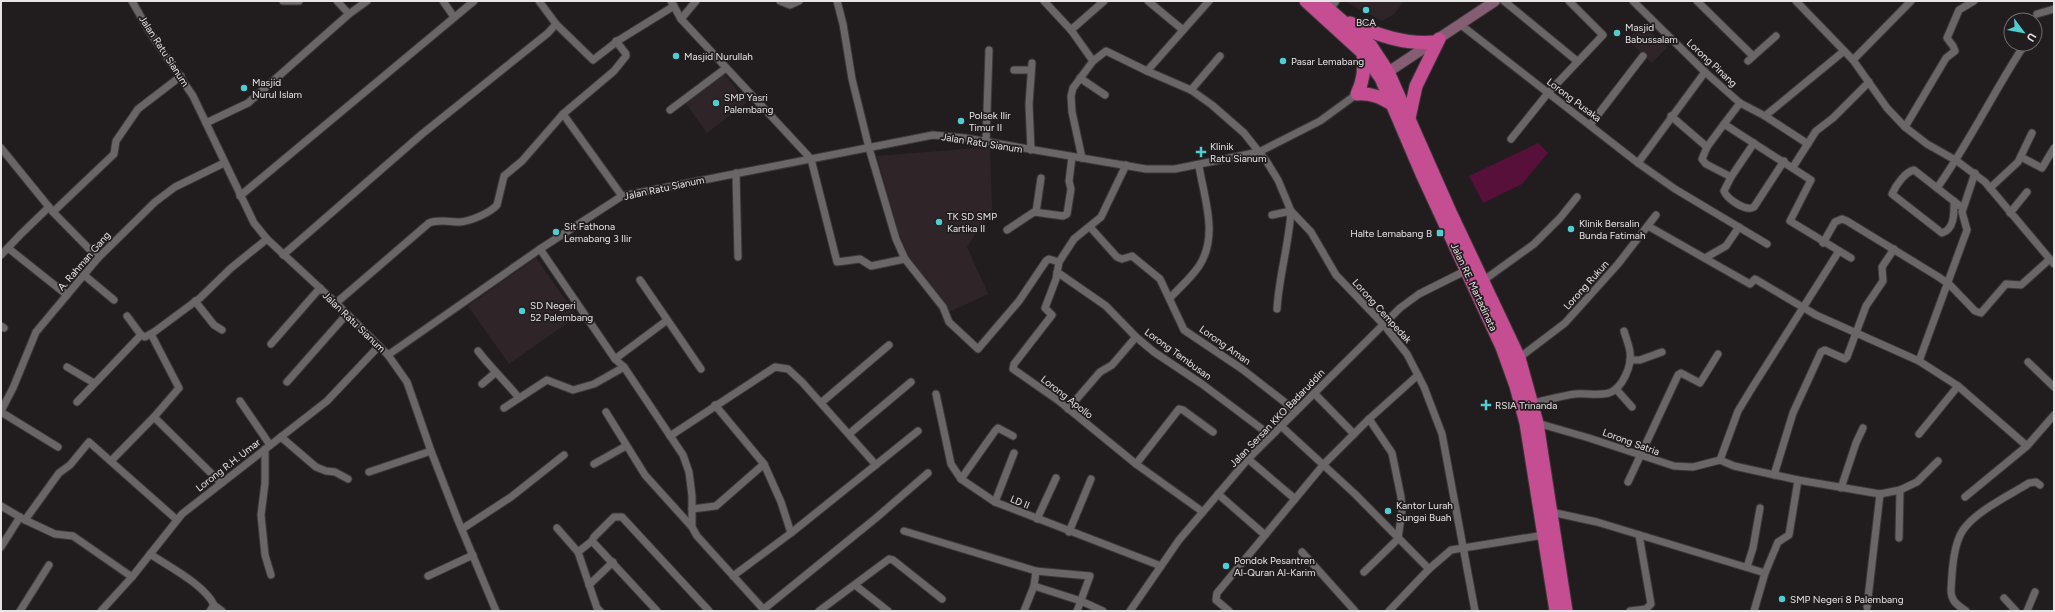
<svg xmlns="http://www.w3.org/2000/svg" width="2055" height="612" font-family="Figtree,sans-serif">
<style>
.built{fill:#2f2529}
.pitch{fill:#56103a}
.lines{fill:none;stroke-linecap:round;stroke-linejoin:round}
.street-casing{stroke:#3b3839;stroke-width:9}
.secondary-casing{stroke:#3b3839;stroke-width:12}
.highway-casing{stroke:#3b3839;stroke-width:15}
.street{stroke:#6a6567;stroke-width:7}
.secondary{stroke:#855e74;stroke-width:10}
.highway{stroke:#c54d91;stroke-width:13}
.poi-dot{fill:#51ccd1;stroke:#211d1f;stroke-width:1.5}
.labels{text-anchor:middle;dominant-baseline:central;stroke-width:3.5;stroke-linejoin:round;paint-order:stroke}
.poi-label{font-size:10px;fill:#e7e4e5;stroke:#211d1f;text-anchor:start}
.street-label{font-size:10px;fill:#e7e4e5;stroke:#211d1f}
</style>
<rect width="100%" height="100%" fill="#211d1f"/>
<g class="built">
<path d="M1344,1H1404L1394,14L1382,21Z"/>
<path d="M1643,25L1667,47L1652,63L1628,40Z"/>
<path d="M724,73L746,103L707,133L685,102Z"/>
<path d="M990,147L992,209L967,247L988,294L949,312L915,270L899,234L877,156Z"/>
<path d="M536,258L577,316L509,364L468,306Z"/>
</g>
<path class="pitch" d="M1538,143L1548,153L1522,184L1483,203L1469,176Z"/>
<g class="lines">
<g class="street-casing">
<g id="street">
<path d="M132,1L149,31L193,96L254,223L267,239L336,303L388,355L540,249L622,196L933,135L965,138L1146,169H1175L1259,152L1320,121L1357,94"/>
<path d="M283,1H299"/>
<path d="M337,1L349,14"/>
<path d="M443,1L454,17"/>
<path d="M539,1L556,24L593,60L619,40L674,6"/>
<path d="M671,1L681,19"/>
<path d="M696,1L681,19L811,159L837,262L860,259L871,266L905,259"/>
<path d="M780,1L790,5L799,1"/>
<path d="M837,1L843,24L852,79L869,148L896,239L905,259L943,307L949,322L978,349L1019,301L1046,261L1049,259L1059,262"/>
<path d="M1044,1L1071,30"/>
<path d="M1148,1L1183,30"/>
<path d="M1504,1L1577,61"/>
<path d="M1633,1L1705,72L1740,103L1765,116L1844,51"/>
<path d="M1697,1L1753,56"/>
<path d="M1796,1L1853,60L1887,108L1905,127L1927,144L1957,161L1985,182L2054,264"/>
<path d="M1329,11L1336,1"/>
<path d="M2037,14L2054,9"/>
<path d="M1461,25L1638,163L1675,189L1767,244"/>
<path d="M1853,60L1911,1"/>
<path d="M1093,61L1071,30L1104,1"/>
<path d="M1748,61L1776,36"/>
<path d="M1014,70H1031"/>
<path d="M1147,71L1191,90L1212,105L1244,133L1267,162L1278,180L1291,211L1311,232L1336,275L1384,325L1407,354L1424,387L1442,434L1475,611"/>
<path d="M1080,78L1105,95"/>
<path d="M1191,90L1220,56"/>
<path d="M1740,103L1724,124L1811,180L1790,221L1851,258"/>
<path d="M670,110L726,68"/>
<path d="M563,114L622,196"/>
<path d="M1671,116L1707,147"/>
<path d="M1765,116L1808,144"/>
<path d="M206,123L248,103L349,14L367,1"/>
<path d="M1724,124L1707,147L1702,159L1706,164L1731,177"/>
<path d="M1590,125L1643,56"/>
<path d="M1905,127L1946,58L1955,51L1953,46L1947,38L1959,10L1974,1"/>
<path d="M1511,139L1548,93L1603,35L1569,1"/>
<path d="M986,142L989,50"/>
<path d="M1754,143L1731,177L1724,191C1727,199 1746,212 1754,207L1784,161"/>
<path d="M1,148L53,212L98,258"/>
<path d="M1031,150L1029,104L1032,63"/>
<path d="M2021,157L2042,168L2054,148"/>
<path d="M1082,158L1072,112L1071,96L1073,88L1093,61L1106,51L1147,71L1209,1"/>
<path d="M1638,163L1705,72"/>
<path d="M1126,165L1101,217L1074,239L1059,262L1056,279L1045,308L1052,315L1014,364L1013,369L1059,401L1136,464L1203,512"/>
<path d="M1793,167L1816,131L1833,118L1869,82"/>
<path d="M736,173L738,257"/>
<path d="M1937,188C1969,143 1993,93 2023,47"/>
<path d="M1990,188L2018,162L2032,133"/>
<path d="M240,196L474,1"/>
<path d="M1954,201C1954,212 1955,229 1942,233L1892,194C1896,185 1905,172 1914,170L1960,206"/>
<path d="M53,212L114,154L116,141L138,109L181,76"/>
<path d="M1036,212L1041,178"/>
<path d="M2010,213L2027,192"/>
<path d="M1272,215L1291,211C1289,244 1279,276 1277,309"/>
<path d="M1648,226L1750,284L1755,279L1816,315L1919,361L1958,386L2027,446"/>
<path d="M1090,227L1117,257L1122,259L1132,256L1160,279L1184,330L1242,369L1296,411"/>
<path d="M1007,230L1034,212L1063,216L1067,214L1071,189L1069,181L1072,157"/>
<path d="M1823,243L1835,222L1842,219L1847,221L1937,276L1949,284L1975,311L1981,313L2006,284L2021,285L2050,259"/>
<path d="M8,248L67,295"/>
<path d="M540,249L615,359L624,367L683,455L689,472L692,496V527L697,536L765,611"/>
<path d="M1,255L21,234L49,207"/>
<path d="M283,255L422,134L548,33L556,24"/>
<path d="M1705,258L1726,246L1739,227"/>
<path d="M1057,272L1106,306L1136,337L1154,352L1202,384L1271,436"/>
<path d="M84,275L114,300"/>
<path d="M640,280L701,369"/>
<path d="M1484,280L1534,244L1560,218L1577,197"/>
<path d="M1170,298C1179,288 1191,278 1199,266C1219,236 1204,198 1199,166"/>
<path d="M195,301L214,325L222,330"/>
<path d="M336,303L429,223C438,219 450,222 460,222C471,221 490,213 497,205L504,176L522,161L563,114L614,71L626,56V54L616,41"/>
<path d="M127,316L141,335"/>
<path d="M1,326L4,328"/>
<path d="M271,344L320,288"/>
<path d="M478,351C491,368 506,382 519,398"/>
<path d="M388,355L407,382L431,451L457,518L496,611"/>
<path d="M1519,358L1565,323L1618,264L1656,215"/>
<path d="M615,359L666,321"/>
<path d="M1630,360H1640L1662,352"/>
<path d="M1919,361L1967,230L1962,212L1975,173"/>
<path d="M2028,362L2054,387"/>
<path d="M67,367L94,383"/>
<path d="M287,382L347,314"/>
<path d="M482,384L495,373"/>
<path d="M1616,389L1632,407"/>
<path d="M1314,393L1354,434"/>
<path d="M936,394L951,464L961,479L995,502L1161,566"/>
<path d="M240,401L270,445"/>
<path d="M77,402L141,335L145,337L154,332L200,298L231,268L267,239"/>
<path d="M822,402L889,345"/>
<path d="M1533,403C1547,400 1561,396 1575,394C1586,393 1598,396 1609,393C1623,388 1632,365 1630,352C1629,345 1626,338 1624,331"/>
<path d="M504,408L547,380L573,390L594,384L624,367"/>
<path d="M1068,409L1100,372L1112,365L1136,337"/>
<path d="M1,411L13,388L36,332L98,258L155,202L175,187L224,163"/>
<path d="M1,412L58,447"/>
<path d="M606,412L645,475L692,527"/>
<path d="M154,417L221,483"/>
<path d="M1537,423L1589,438L1674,466L1693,467L1720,460"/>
<path d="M1281,426L1355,494L1429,569"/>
<path d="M849,434L911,382"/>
<path d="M1919,434L1958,386"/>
<path d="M670,436L775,367L788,369L802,382L876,465"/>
<path d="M281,437L316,467L326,471L335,472L348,479"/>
<path d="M265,449V483L261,515L265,555L271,575"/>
<path d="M1248,459L1295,499"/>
<path d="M1720,460L1738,411L1752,388L1839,251"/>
<path d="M1720,460L1734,466L1798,480L1880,494L1900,490L1917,482L1938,461"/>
<path d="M111,461L154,417L179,388L151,334"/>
<path d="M594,464L626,446"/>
<path d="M764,464L781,502L791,533"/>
<path d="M1136,464L1179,409L1183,410L1213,432"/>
<path d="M369,472L431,451"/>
<path d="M1774,475L1793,413L1821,352L1825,350L1845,359L1847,357L1866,306L1883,281L1882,267L1894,249"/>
<path d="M961,479L995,431L998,428L1013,436"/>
<path d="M1628,482L1678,375L1681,373L1700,383L1718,354"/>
<path d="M1841,488L1856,443L1863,428"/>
<path d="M1218,494L1265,535"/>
<path d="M1965,497L2027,446L2054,415"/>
<path d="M995,502L1014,453"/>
<path d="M1,506L25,520L59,473L70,465L89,442L177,520"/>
<path d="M692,509L716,506L764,464L715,405"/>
<path d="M1551,512L1597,522L1765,573L1754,611"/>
<path d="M1037,519L1056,478"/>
<path d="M25,520L55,534L73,536L132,577"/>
<path d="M557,528L578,552L597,608L600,611"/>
<path d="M462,529L511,497L564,455"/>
<path d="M904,531L1036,571L1034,586L1024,611"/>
<path d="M1069,532L1091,479"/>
<path d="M1899,538L1900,490"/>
<path d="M1,547L20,517"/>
<path d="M578,552L592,541"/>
<path d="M1302,552L1355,611"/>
<path d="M150,554C168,566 205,585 214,605L210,611"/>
<path d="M1747,567L1753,548L1760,508"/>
<path d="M1035,571L1090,576L1077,611"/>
<path d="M1364,572L1398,539L1402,510L1401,497L1392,453L1369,419"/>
<path d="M1765,573L1778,542L1789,535L1798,480"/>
<path d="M428,576L473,555"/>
<path d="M733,576L791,533L918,431"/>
<path d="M589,585L613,562"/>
<path d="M855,585L888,611"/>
<path d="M1034,586L1081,601L1103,611"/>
<path d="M2004,598L2016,611"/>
<path d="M214,605L222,611"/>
<path d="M1867,607L1880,494"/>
<path d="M764,609L876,518L928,473"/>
<path d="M20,611L49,565"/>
<path d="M101,611L132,577L182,514L327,401L379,346"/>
<path d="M657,611L592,541L594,537L614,517H622L709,611"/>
<path d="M819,611L889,559L893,560L942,599"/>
<path d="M1130,611L1179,540L1248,459L1400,308L1419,294L1469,269"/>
<path d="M1229,611L1216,600L1217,593L1324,464L1369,419L1418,375"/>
<path d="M1389,611L1429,569L1451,550L1544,535"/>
<path d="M1630,611L1646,609L1651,604L1639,535"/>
<path d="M1966,611C1957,605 1951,601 1951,590C1952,572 1953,545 1963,530C1976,511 2010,495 2029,483L2036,482L2040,485"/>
<path d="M2027,611L2035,592"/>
</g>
</g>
<g class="secondary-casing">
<path id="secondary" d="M1382,76L1495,1"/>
</g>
<g class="highway-casing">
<g id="highway">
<path d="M1306,1L1363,53L1381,78L1422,174L1502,347L1516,386L1526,423L1556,611"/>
<path d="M1319,1L1371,46L1388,72L1450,212L1519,358L1537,423L1566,611"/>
<path d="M1350,23C1378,35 1405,45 1435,42"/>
<path d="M1363,53C1365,68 1364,80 1357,94C1371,93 1381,97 1393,105"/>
<path d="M1409,118L1416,86L1439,39"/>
</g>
</g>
<use href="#street" class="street"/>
<use href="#secondary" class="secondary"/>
<use href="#highway" class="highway"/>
</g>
<g class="poi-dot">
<circle cx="1366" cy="10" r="4"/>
<circle cx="1617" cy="33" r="4"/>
<circle cx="676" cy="56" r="4"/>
<circle cx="1283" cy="61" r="4"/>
<circle cx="244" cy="88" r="4"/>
<circle cx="716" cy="103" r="4"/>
<circle cx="961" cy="121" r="4"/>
<path d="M1199 146h4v4h4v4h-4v4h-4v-4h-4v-4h4z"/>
<circle cx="939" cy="222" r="4"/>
<circle cx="1571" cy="229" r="4"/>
<circle cx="556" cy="232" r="4"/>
<rect x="1436" y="229" width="8" height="8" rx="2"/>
<circle cx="522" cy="311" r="4"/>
<path d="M1484 399h4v4h4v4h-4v4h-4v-4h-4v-4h4z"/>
<circle cx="1388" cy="511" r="4"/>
<circle cx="1226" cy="566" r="4"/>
<circle cx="1782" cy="599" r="4"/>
</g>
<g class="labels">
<g class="poi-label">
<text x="1366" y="22" text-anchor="middle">BCA</text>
<text x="1625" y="27">Masjid<tspan x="1625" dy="12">Babussalam</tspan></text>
<text x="684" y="56">Masjid Nurullah</text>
<text x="1291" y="61">Pasar Lemabang</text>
<text x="252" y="82">Masjid<tspan x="252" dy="12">Nurul Islam</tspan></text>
<text x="724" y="97">SMP Yasri<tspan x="724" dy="12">Palembang</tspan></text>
<text x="969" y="115">Polsek Ilir<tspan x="969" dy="12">Timur II</tspan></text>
<text x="1210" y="146">Klinik<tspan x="1210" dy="12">Ratu Sianum</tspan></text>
<text x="947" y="216">TK SD SMP<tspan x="947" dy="12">Kartika II</tspan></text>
<text x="1579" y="223">Klinik Bersalin<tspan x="1579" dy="12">Bunda Fatimah</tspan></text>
<text x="564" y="226">Sit Fathona<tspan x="564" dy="12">Lemabang 3 Ilir</tspan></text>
<text x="1432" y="233" text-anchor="end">Halte Lemabang B</text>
<text x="530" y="305">SD Negeri<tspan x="530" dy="12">52 Palembang</tspan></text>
<text x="1495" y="405">RSIA Trinanda</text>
<text x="1396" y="505">Kantor Lurah<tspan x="1396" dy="12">Sungai Buah</tspan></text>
<text x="1234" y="560">Pondok Pesantren<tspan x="1234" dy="12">Al-Quran Al-Karim</tspan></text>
<text x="1790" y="599">SMP Negeri 8 Palembang</text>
</g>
<g class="street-label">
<text transform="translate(164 51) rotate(57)">Jalan Ratu Sianum</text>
<text transform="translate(1712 63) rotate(43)">Lorong Pinang</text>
<text transform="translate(1574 100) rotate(37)">Lorong Pusaka</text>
<text transform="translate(982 143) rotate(9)">Jalan Ratu Sianum</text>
<text transform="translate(664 188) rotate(-12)">Jalan Ratu Sianum</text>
<text transform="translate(84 261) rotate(-49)">A. Rahman Gang</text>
<text transform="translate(1586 285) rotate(-48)">Lorong Rukun</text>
<text transform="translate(1474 287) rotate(65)">Jalan RE. Martadinata</text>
<text transform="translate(1382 311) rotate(48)">Lorong Cempedak</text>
<text transform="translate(354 322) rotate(44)">Jalan Ratu Sianum</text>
<text transform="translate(1225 345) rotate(35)">Lorong Aman</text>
<text transform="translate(1178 354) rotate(36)">Lorong Tembusan</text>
<text transform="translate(1067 397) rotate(38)">Lorong Apollo</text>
<text transform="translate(1277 418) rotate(-46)">Jalan Sersan KKO Badaruddin</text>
<text transform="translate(1631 442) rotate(20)">Lorong Satria</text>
<text transform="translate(228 465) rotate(-38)">Lorong R.H. Umar</text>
<text transform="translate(1020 502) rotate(22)">LD II</text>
</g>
</g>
<rect width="2055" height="612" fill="none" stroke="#e7e4e5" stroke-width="4"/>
<g transform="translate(2023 32) rotate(122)"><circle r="19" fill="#211d1f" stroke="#706d6e"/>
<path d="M0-3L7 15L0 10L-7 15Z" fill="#51ccd1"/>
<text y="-6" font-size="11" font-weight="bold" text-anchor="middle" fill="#e7e4e5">U</text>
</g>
</svg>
